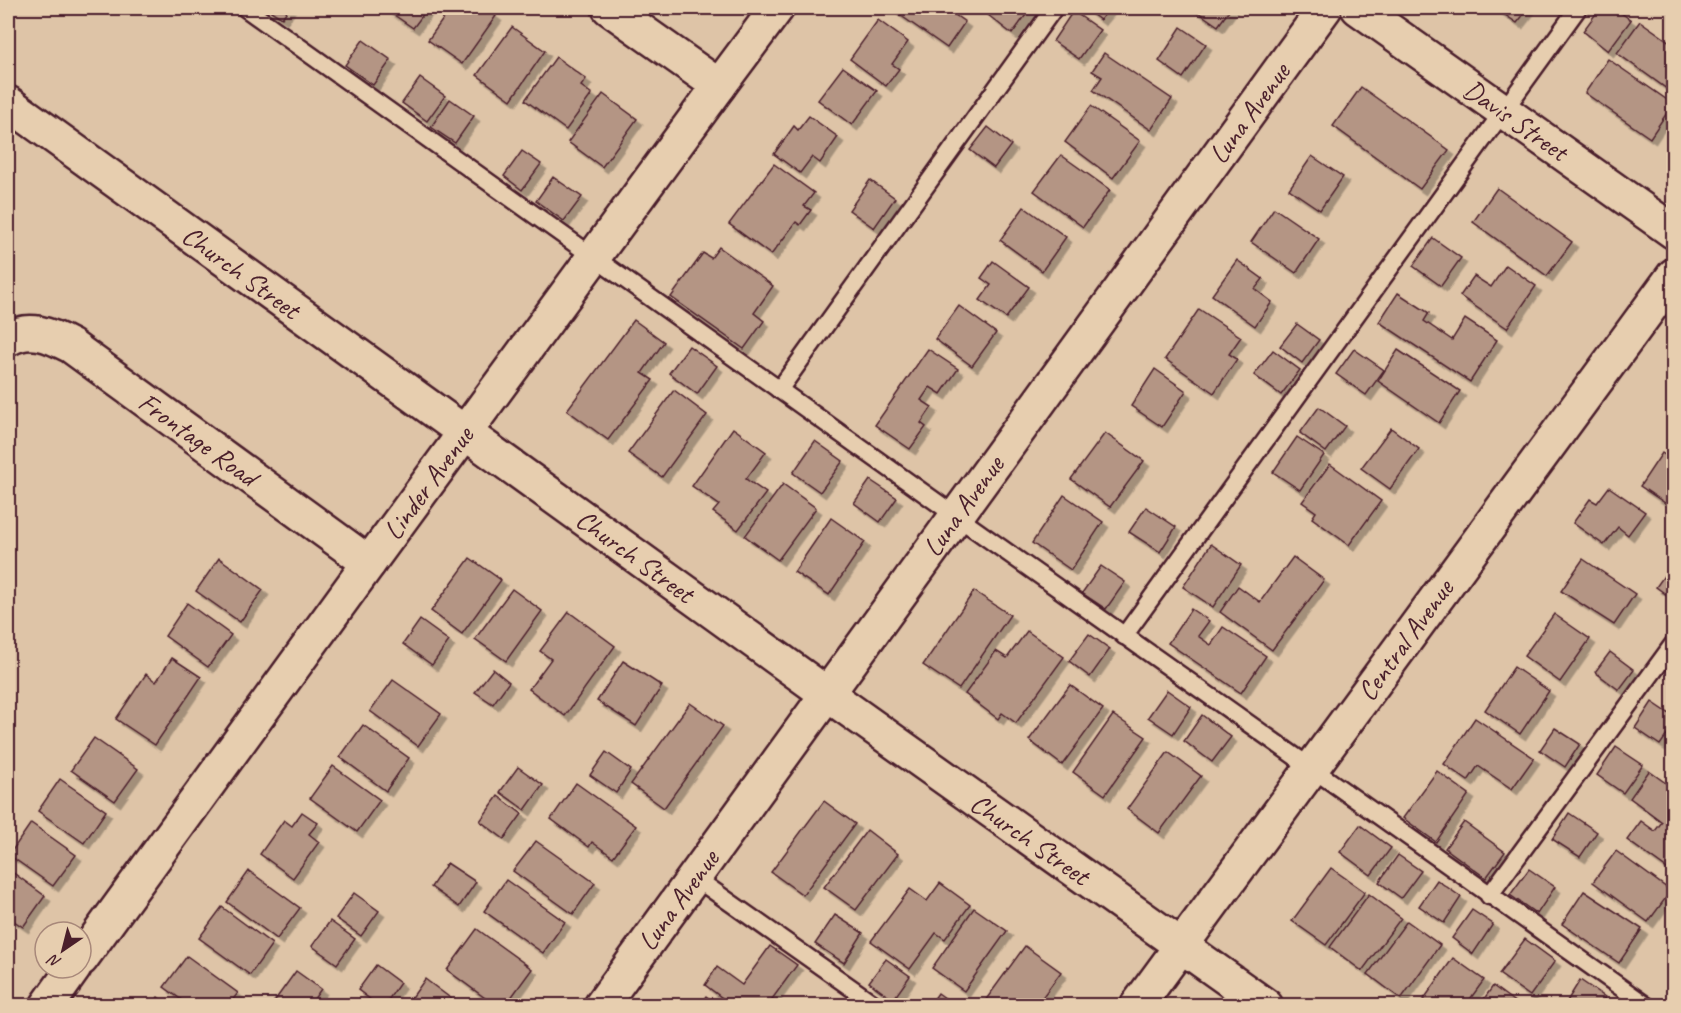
<svg xmlns="http://www.w3.org/2000/svg" width="1681" height="1013" font-family="Caveat,sans-serif">
<style>
.building{fill:#b49584;stroke:#4a1f2b;stroke-width:1.5;filter:url(#shadow)}
.lines{fill:none;stroke-linecap:round;stroke-linejoin:round}
.service-casing{stroke:#4a1f2b;stroke-width:21}
.minor-casing{stroke:#4a1f2b;stroke-width:38}
.tertiary-casing{stroke:#4a1f2b;stroke-width:38}
.secondary-casing{stroke:#4a1f2b;stroke-width:38}
.service{stroke:#e7ceaf;stroke-width:16}
.minor{stroke:#e7ceaf;stroke-width:33}
.tertiary{stroke:#e7ceaf;stroke-width:33}
.secondary{stroke:#e7ceaf;stroke-width:33}
.labels{text-anchor:middle;dominant-baseline:central;stroke-width:4.5;stroke-linejoin:round;paint-order:stroke}
.street-label{font-size:28px;fill:#4a1f2b;stroke:#e7ceaf}
</style>
<defs>
<filter id="shadow"><feDropShadow dx="5.5" dy="5.5" stdDeviation="0" flood-color="#0004"/></filter>
</defs>
<rect width="100%" height="100%" fill="#dec4a7"/>
<filter id="ink" filterUnits="userSpaceOnUse"><feTurbulence type="fractalNoise" baseFrequency=".0167" numOctaves="2"/><feDisplacementMap in="SourceGraphic" scale="12" xChannelSelector="R" yChannelSelector="G"/><feConvolveMatrix kernelMatrix="1 2 1 2 8 2 1 2 1" color-interpolation-filters="sRGB"/></filter>
<g filter="url(#ink)">
<g class="building">
<path d="M266,8H289L282,18Z"/>
<path d="M384,8H428L413,28Z"/>
<path d="M451,8H485L496,16L462,64L428,40Z"/>
<path d="M890,8H945L965,22L947,48Z"/>
<path d="M994,8H1031L1012,34L988,15Z"/>
<path d="M1084,8H1110L1100,20Z"/>
<path d="M1192,8H1231L1218,26Z"/>
<path d="M1495,8H1529L1517,23Z"/>
<path d="M1600,8H1614L1631,20L1608,51L1583,31Z"/>
<path d="M1073,11L1100,30L1079,59L1053,41Z"/>
<path d="M878,20L908,42L892,64L899,69L886,86L850,59Z"/>
<path d="M1640,21L1674,45V94L1617,53Z"/>
<path d="M512,27L545,51L511,100L477,75Z"/>
<path d="M1181,27L1206,44L1183,78L1159,61Z"/>
<path d="M363,40L391,60L373,85L345,65Z"/>
<path d="M1104,53L1172,99L1151,130L1093,90L1102,77L1092,71Z"/>
<path d="M556,57L586,79L581,86L592,94L566,130L525,100Z"/>
<path d="M1608,59L1673,104L1650,138L1585,93Z"/>
<path d="M843,67L877,91L852,125L818,100Z"/>
<path d="M420,78L445,96L427,121L402,103Z"/>
<path d="M1361,87L1449,150L1420,189L1333,126Z"/>
<path d="M603,94L637,119L602,167L568,142Z"/>
<path d="M450,99L474,116L455,143L431,127Z"/>
<path d="M1091,106L1140,141L1113,178L1065,142Z"/>
<path d="M809,116L838,137L820,163L812,157L800,173L774,154L794,126L798,130Z"/>
<path d="M988,127L1011,145L994,168L970,150Z"/>
<path d="M522,151L541,164L522,190L504,176Z"/>
<path d="M1061,155L1110,190L1083,227L1034,191Z"/>
<path d="M1312,156L1343,177L1320,210L1289,189Z"/>
<path d="M774,164L814,193L804,206L811,210L800,225L796,222L771,255L729,224Z"/>
<path d="M553,177L582,197L564,221L536,201Z"/>
<path d="M870,180L895,198L874,228L849,210Z"/>
<path d="M1497,188L1572,242L1547,276L1473,222Z"/>
<path d="M1024,207L1066,237L1042,271L1000,240Z"/>
<path d="M1274,208L1319,239L1296,273L1251,242Z"/>
<path d="M1433,238L1461,258L1441,286L1413,266Z"/>
<path d="M719,247L773,286L754,313L764,321L744,349L671,297L703,253L711,258Z"/>
<path d="M1237,260L1263,279L1255,289L1272,302L1255,326L1212,295Z"/>
<path d="M993,261L1029,287L1006,318L980,300L991,285L981,278Z"/>
<path d="M1506,265L1536,286L1507,328L1460,296L1474,276L1491,287Z"/>
<path d="M1398,293L1429,313L1424,321L1452,340L1465,319L1497,340L1470,382L1379,322Z"/>
<path d="M959,306L996,333L972,366L935,339Z"/>
<path d="M1199,309L1241,337L1229,354L1237,359L1214,393L1165,359Z"/>
<path d="M634,320L664,342L642,373L653,380L608,440L567,410Z"/>
<path d="M1297,324L1319,340L1302,363L1280,346Z"/>
<path d="M689,346L717,366L697,394L669,373Z"/>
<path d="M928,349L958,369L941,394L930,387L921,400L932,407L921,423L926,427L910,449L875,425Z"/>
<path d="M1354,349L1384,370L1366,395L1336,374Z"/>
<path d="M1273,350L1300,370L1281,395L1254,375Z"/>
<path d="M1398,350L1460,391L1439,423L1378,381Z"/>
<path d="M1155,369L1186,391L1162,427L1131,406Z"/>
<path d="M674,390L707,415L662,477L628,453Z"/>
<path d="M1319,407L1345,426L1326,452L1300,433Z"/>
<path d="M733,428L766,452L746,479L766,493L738,530L713,512L719,505L692,486Z"/>
<path d="M1391,428L1419,449L1390,489L1361,468Z"/>
<path d="M1105,433L1144,461L1110,507L1071,479Z"/>
<path d="M1297,437L1324,455L1300,490L1273,472Z"/>
<path d="M815,441L843,461L820,492L793,473Z"/>
<path d="M1662,453L1674,461V509L1640,486Z"/>
<path d="M1330,464L1381,501L1349,545L1312,518L1316,512L1302,502Z"/>
<path d="M870,480L897,498L880,522L854,503Z"/>
<path d="M783,484L816,508L778,560L745,536Z"/>
<path d="M1609,487L1645,512L1628,535L1618,527L1604,545L1573,523L1590,499L1597,503Z"/>
<path d="M1064,495L1103,522L1071,570L1032,543Z"/>
<path d="M1146,507L1176,527L1160,552L1129,532Z"/>
<path d="M831,518L865,542L829,595L794,572Z"/>
<path d="M1211,544L1241,565L1213,607L1183,587Z"/>
<path d="M1293,557L1324,580L1272,650L1220,612L1238,586L1260,602Z"/>
<path d="M219,558L263,590L240,622L196,591Z"/>
<path d="M470,558L501,580L462,634L431,611Z"/>
<path d="M1583,559L1635,594L1614,625L1561,591Z"/>
<path d="M1101,566L1125,582L1106,609L1082,593Z"/>
<path d="M1671,566L1674,568V600L1656,587Z"/>
<path d="M512,589L542,611L506,661L475,639Z"/>
<path d="M974,591L1010,615L959,689L923,665Z"/>
<path d="M187,603L231,635L208,667L165,636Z"/>
<path d="M1191,609L1209,621L1198,636L1211,645L1223,627L1266,656L1241,693L1168,643Z"/>
<path d="M569,612L615,646L565,716L529,689L551,659L540,651Z"/>
<path d="M1554,614L1590,639L1560,682L1524,656Z"/>
<path d="M420,620L449,641L432,665L403,644Z"/>
<path d="M1027,631L1064,657L1016,723L1002,713L998,719L965,694L996,651L1007,658Z"/>
<path d="M1089,634L1110,649L1090,677L1069,661Z"/>
<path d="M1610,652L1634,670L1619,690L1595,672Z"/>
<path d="M172,658L201,677L155,745L116,719L146,674L156,682Z"/>
<path d="M623,661L662,686L636,726L597,701Z"/>
<path d="M1514,667L1549,691L1520,734L1485,710Z"/>
<path d="M493,669L509,682L493,704L475,692Z"/>
<path d="M393,680L441,714L418,746L370,711Z"/>
<path d="M1070,685L1103,709L1062,765L1029,740Z"/>
<path d="M1167,690L1191,707L1173,734L1148,717Z"/>
<path d="M1652,702L1674,717V725L1660,745L1635,728Z"/>
<path d="M690,703L723,726L664,808L631,784Z"/>
<path d="M1113,715L1146,737L1105,795L1073,772Z"/>
<path d="M1202,715L1231,737L1212,762L1184,741Z"/>
<path d="M1475,718L1534,758L1512,789L1478,766L1468,781L1444,764Z"/>
<path d="M363,725L409,758L386,791L340,757Z"/>
<path d="M1555,728L1580,744L1565,767L1540,750Z"/>
<path d="M94,738L138,769L115,801L71,770Z"/>
<path d="M1616,747L1643,765L1623,793L1597,775Z"/>
<path d="M606,752L631,770L616,793L590,775Z"/>
<path d="M1168,752L1201,776L1159,833L1127,809Z"/>
<path d="M333,766L380,800L357,832L310,798Z"/>
<path d="M518,767L543,785L525,810L500,792Z"/>
<path d="M1437,771L1469,794L1436,842L1403,818Z"/>
<path d="M1649,771L1674,789V874L1627,840L1641,821L1655,831L1662,822L1630,798Z"/>
<path d="M60,779L106,811L84,843L38,811Z"/>
<path d="M576,783L636,826L613,857L592,842L589,847L551,819Z"/>
<path d="M498,796L522,814L504,839L480,821Z"/>
<path d="M824,801L855,824L803,895L771,872Z"/>
<path d="M302,812L318,823L309,834L319,842L293,878L260,854L284,820L292,826Z"/>
<path d="M1569,813L1597,832L1580,857L1552,839Z"/>
<path d="M1464,822L1505,852L1486,878L1445,848Z"/>
<path d="M31,823L76,855L53,886L9,855Z"/>
<path d="M1360,825L1391,848L1371,875L1340,852Z"/>
<path d="M867,830L898,854L856,910L824,887Z"/>
<path d="M536,841L595,883L573,914L513,871Z"/>
<path d="M1616,851L1671,891L1648,922L1593,882Z"/>
<path d="M1398,855L1421,871L1401,898L1379,882Z"/>
<path d="M447,863L476,882L459,907L431,887Z"/>
<path d="M1331,868L1365,892L1326,945L1292,921Z"/>
<path d="M8,869L45,896L23,927L8,917Z"/>
<path d="M1529,869L1555,887L1537,914L1510,895Z"/>
<path d="M249,871L300,908L277,939L227,902Z"/>
<path d="M506,880L565,922L543,953L484,911Z"/>
<path d="M1437,880L1461,897L1444,923L1419,906Z"/>
<path d="M940,883L970,905L945,939L936,933L910,969L871,941L910,889L927,901Z"/>
<path d="M1584,891L1642,929L1619,963L1562,924Z"/>
<path d="M354,893L379,911L361,936L336,918Z"/>
<path d="M1369,894L1401,918L1362,971L1330,947Z"/>
<path d="M222,907L272,944L250,975L199,938Z"/>
<path d="M974,908L1007,931L964,991L932,968Z"/>
<path d="M1472,910L1493,924L1473,954L1452,938Z"/>
<path d="M835,915L863,933L844,963L815,944Z"/>
<path d="M330,921L355,939L337,964L312,946Z"/>
<path d="M1407,921L1440,945L1401,999L1368,974Z"/>
<path d="M477,929L532,969L505,1006H496L447,970Z"/>
<path d="M1525,939L1555,961L1530,996L1499,974Z"/>
<path d="M770,946L797,965L767,1006H733L705,985L717,967L742,985Z"/>
<path d="M1025,946L1061,972L1036,1006L982,1005Z"/>
<path d="M187,956L238,993L228,1006H190L164,987Z"/>
<path d="M1453,958L1484,980L1465,1006H1419Z"/>
<path d="M886,959L910,976L893,1000L869,982Z"/>
<path d="M376,965L400,983L384,1006H379L358,990Z"/>
<path d="M296,971L321,989L309,1006H276L273,1003Z"/>
<path d="M425,979L461,1006H406Z"/>
<path d="M1580,980L1605,997L1600,1006H1564Z"/>
<path d="M1493,986L1520,1006H1479Z"/>
<path d="M938,993L956,1006H929Z"/>
<path d="M706,996L719,1006H699Z"/>
<path d="M158,997L169,1006H152Z"/>
</g>
<g class="lines">
<g class="service-casing">
<g id="service">
<path d="M245,8L956,516L1647,1006"/>
<path d="M779,390L1054,8"/>
<path d="M1124,636L1578,8"/>
<path d="M694,877L877,1006"/>
<path d="M1489,896L1674,643"/>
</g>
</g>
<g class="minor-casing">
<g id="minor">
<path d="M1358,8L1674,232"/>
<path d="M719,86L777,8"/>
<path d="M81,959L369,563"/>
<path d="M47,1006L74,968"/>
<path d="M601,1006L1325,8"/>
</g>
</g>
<g class="tertiary-casing">
<g id="tertiary">
<path d="M8,103L827,694L1266,1006"/>
<path d="M8,339C30,326 50,335 71,346L369,563L719,86L609,8"/>
</g>
</g>
<g class="secondary-casing">
<path id="secondary" d="M1137,1006L1674,275"/>
</g>
<use href="#service" class="service"/>
<use href="#minor" class="minor"/>
<use href="#tertiary" class="tertiary"/>
<use href="#secondary" class="secondary"/>
</g>
</g>
<g class="labels">
<g class="street-label">
<text transform="translate(1249 113) rotate(-54)">Luna Avenue</text>
<text transform="translate(1516 120) rotate(35)">Davis Street</text>
<text transform="translate(241 272) rotate(36)">Church Street</text>
<text transform="translate(198 439) rotate(36)">Frontage Road</text>
<text transform="translate(428 483) rotate(-54)">Linder Avenue</text>
<text transform="translate(963 506) rotate(-54)">Luna Avenue</text>
<text transform="translate(635 556) rotate(36)">Church Street</text>
<text transform="translate(1405 640) rotate(-54)">Central Avenue</text>
<text transform="translate(1030 839) rotate(35)">Church Street</text>
<text transform="translate(678 900) rotate(-54)">Luna Avenue</text>
</g>
</g>
<rect width="1681" height="1013" fill="none" stroke="#e7ceaf" stroke-width="30"/>
<rect x="15" y="15" width="1651" height="983" fill="none" stroke="#4a1f2b" stroke-width="2" filter="url(#ink)"/>
<g transform="translate(63 950) rotate(215)"><circle r="28" fill="#e7ceaf" stroke="#a8887a" stroke-width="1.5"/>
<path d="M0-4.5L10 22L0 15L-10 22Z" fill="#4a1f2b"/>
<text y="-9" font-size="16" font-weight="bold" text-anchor="middle" fill="#4a1f2b">N</text>
</g>
</svg>
